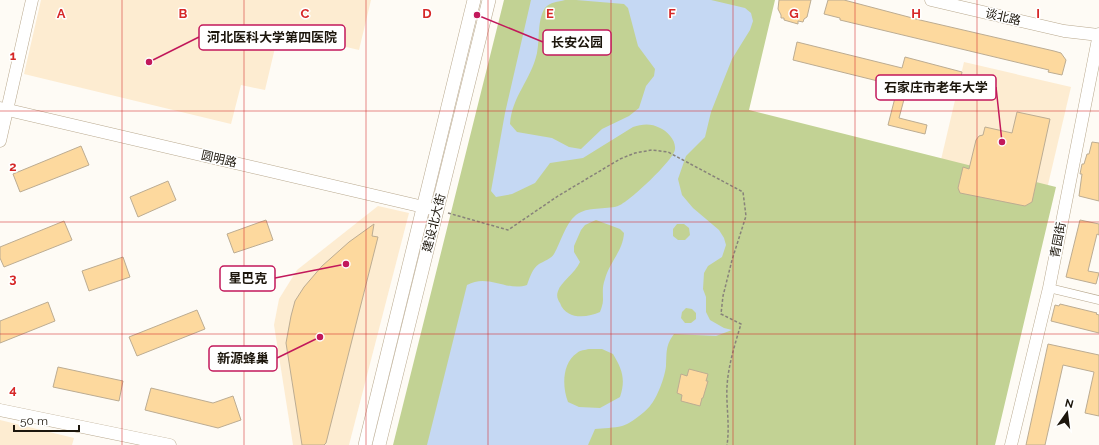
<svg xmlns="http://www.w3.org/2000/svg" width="1099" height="445" font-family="Raleway,'Noto Sans SC',sans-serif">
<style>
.built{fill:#fdecd1}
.green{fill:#c2d294}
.water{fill:#c5d8f3;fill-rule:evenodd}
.building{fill:#fdd99e;stroke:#bcac92}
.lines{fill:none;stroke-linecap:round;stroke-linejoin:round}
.street-casing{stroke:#b9a98f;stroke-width:9}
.secondary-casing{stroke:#b9a98f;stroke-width:13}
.primary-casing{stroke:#b9a98f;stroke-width:14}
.path{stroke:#87827a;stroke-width:1.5;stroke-dasharray:3 2;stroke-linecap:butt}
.street{stroke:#fff;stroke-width:8}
.secondary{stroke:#fff;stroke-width:12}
.primary{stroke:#fff;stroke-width:13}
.grid{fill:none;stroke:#d62828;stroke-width:1;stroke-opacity:0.55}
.labels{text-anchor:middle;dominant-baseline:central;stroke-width:3;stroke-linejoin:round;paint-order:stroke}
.street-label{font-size:12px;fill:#1c160c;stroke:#fff}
.grid-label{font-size:13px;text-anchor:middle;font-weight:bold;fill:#d62828;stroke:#fff;stroke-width:3;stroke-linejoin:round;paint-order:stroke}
.leader{fill:none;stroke:#c2185b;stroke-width:1.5}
.callout-dot{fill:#c2185b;stroke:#fff;stroke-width:1.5}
.callout{fill:#fff;stroke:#c2185b;stroke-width:1.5}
.callout-label{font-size:13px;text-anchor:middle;font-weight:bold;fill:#1c160c}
</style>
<rect width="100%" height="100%" fill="#fefbf5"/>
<g class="built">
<path d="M41,0H371L359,50L279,31L265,90L241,85L231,124L24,74Z"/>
<path d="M964,62L1071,87L1039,223L932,198Z"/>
<path d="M378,206L409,213L349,445H293L274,325L279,299L297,270Z"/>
<path d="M0,420L74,438L72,445H0Z"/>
</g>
<path class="green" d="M504,0H775L749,110L1056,187L995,445H393Z"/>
<path class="water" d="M531,0H565C558,2 550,2 545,8C537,20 540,39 537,53C531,80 512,96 510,124L517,132L552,138L569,147L581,149L602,129L629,116L639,108L646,86L654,76L655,69L638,46L628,8L624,4L576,0H711L745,8L751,13L753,21L750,30L732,59L711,112L705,137L686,156L678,179L682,195L693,208L719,230L724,238L726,245L722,257L708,266L704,273L703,289L706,297V312L710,320L724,328L732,330L716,336L674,334C665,346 667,353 666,366C665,377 657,398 650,406C645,412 630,424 622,426C614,428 603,428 595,429L588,445H427L467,285C488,273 507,292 527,285C530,277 532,269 539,264C544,261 551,259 554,254C561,242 565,224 576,215C588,206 605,210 618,206C628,203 675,159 675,149C676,140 667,131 660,128C651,123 642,124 633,127L583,158L550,163L535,183L512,194L496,197L491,191L505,113ZM596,220L620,229L624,233C623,251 609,263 605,279C602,287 603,293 603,300C603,304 601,309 600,312C587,318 566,320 560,303C558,300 556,296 558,291C561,282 575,273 580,262L574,252V246L581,230L585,225ZM677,224H684L689,228L690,235L685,240H678L673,236V229ZM686,308L692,309L696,313V319L691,323H685L681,318L682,312ZM589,349H602L613,354C622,369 626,379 620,397L600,408L579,407L568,402C562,387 562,363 577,353C580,350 585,350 589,349Z"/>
<g class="building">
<path d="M779,0H811L807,17L804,19L803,22L798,21V24L784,20V18H781V15L778,9Z"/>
<path d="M828,0H844L920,20L1054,51L1061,53L1066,60L1062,75L1048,72L1049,70L840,20V18L824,14Z"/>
<path d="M797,42L902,68L905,57L962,72L960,82L947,78L945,86L910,77L899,118L927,125L925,134L888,125L898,86L793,60Z"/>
<path d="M1017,112L1050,119L1032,202L1025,206L960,193L958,188L963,167L969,169L976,140L979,136L983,135L985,127L1012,133Z"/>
<path d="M1092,142L1099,143V201L1079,196L1082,174H1080L1082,164H1084L1087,154H1089Z"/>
<path d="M81,146L89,165L20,192L13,174Z"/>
<path d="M168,181L176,200L138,217L130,197Z"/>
<path d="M266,220L273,240L234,253L227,234Z"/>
<path d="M1080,220L1099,224V235L1097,234L1088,271L1099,273L1096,284L1066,277Z"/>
<path d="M64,221L72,240L4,267L0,258V247Z"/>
<path d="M374,224L372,236L378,237L326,443L324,445H302L286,343L291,316L295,301L304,287L322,266L349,242Z"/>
<path d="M123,257L130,277L89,291L82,271Z"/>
<path d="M48,302L55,321L0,343V321Z"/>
<path d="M1060,304L1097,313L1096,314L1099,315V333L1051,321L1055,305L1059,306Z"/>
<path d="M197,310L205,329L137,356L129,337Z"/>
<path d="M1048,344L1099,355V416L1085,413L1094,372L1063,365L1045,445H1026Z"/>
<path d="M58,367L123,381L119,401L53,387Z"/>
<path d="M689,369L708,374L706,381H708L703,398H702L700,406L681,401L682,395L677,393L681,374L687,376Z"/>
<path d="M151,388L213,403L233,396L241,420L218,428L145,410Z"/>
</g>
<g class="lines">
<g class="street-casing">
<path id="street" d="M1049,288L1099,300"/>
</g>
<g class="secondary-casing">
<g id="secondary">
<path d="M931,0L1064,31L1099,35"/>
<path d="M0,108L432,209"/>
<path d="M0,141L32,0"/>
<path d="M0,410L170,445"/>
<path d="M1011,445L1049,288L1099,34"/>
</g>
</g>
<g class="primary-casing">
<g id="primary">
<path d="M365,445L474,0"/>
<path d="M379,445L489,0"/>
</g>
</g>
<path class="path" d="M448,213L508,230L558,196L620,159L635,153L652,150L668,152L743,192L746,216L732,260L723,296L721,314L741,324C735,344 728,366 727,387C726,406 730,425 727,445"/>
<use href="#street" class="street"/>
<use href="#secondary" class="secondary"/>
<use href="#primary" class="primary"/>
</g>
<path class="grid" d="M122,0V445M244,0V445M366,0V445M488,0V445M611,0V445M733,0V445M855,0V445M977,0V445M0,111H1099M0,222H1099M0,334H1099"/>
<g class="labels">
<g class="street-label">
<text transform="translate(1003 17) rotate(13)">谈北路</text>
<text transform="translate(219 159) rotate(13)">圆明路</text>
<text transform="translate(434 223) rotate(-76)">建设北大街</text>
<text transform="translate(1058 240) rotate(-79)">青园街</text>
</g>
</g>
<g class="grid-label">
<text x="61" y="18">A</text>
<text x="183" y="18">B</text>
<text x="305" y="18">C</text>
<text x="427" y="18">D</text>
<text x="550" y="18">E</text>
<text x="672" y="18">F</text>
<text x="794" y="18">G</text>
<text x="916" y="18">H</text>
<text x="1038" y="18">I</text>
<text x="13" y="60">1</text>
<text x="13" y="171">2</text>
<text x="13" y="283">3</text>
<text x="13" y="394">4</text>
</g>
<path class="leader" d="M149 62L199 37M477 15L543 42M1002 142L996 87M346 264L275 278M320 337L277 358"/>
<g class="callout-dot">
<circle cx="149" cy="62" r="4"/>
<circle cx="477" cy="15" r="4"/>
<circle cx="1002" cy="142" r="4"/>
<circle cx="346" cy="264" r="4"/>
<circle cx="320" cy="337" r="4"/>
</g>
<g class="callout">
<rect x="199" y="25" width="146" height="25" rx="4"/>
<rect x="543" y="30" width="68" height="25" rx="4"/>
<rect x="876" y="75" width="120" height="25" rx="4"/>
<rect x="220" y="266" width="55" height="25" rx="4"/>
<rect x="209" y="346" width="68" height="25" rx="4"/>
</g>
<g class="callout-label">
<text x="272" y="42">河北医科大学第四医院</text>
<text x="577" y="47">长安公园</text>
<text x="936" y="92">石家庄市老年大学</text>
<text x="248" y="283">星巴克</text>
<text x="243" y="363">新源蜂巢</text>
</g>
<g transform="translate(1067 413) rotate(14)" stroke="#ffffff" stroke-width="3" paint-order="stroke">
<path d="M0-3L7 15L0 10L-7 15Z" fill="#1c160c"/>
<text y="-6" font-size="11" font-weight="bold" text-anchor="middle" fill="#1c160c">N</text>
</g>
<path d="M14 425v6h65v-6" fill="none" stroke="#1c160c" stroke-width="2"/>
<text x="20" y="425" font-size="12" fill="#1c160c" stroke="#ffffff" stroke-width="3" paint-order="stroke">50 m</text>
</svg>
